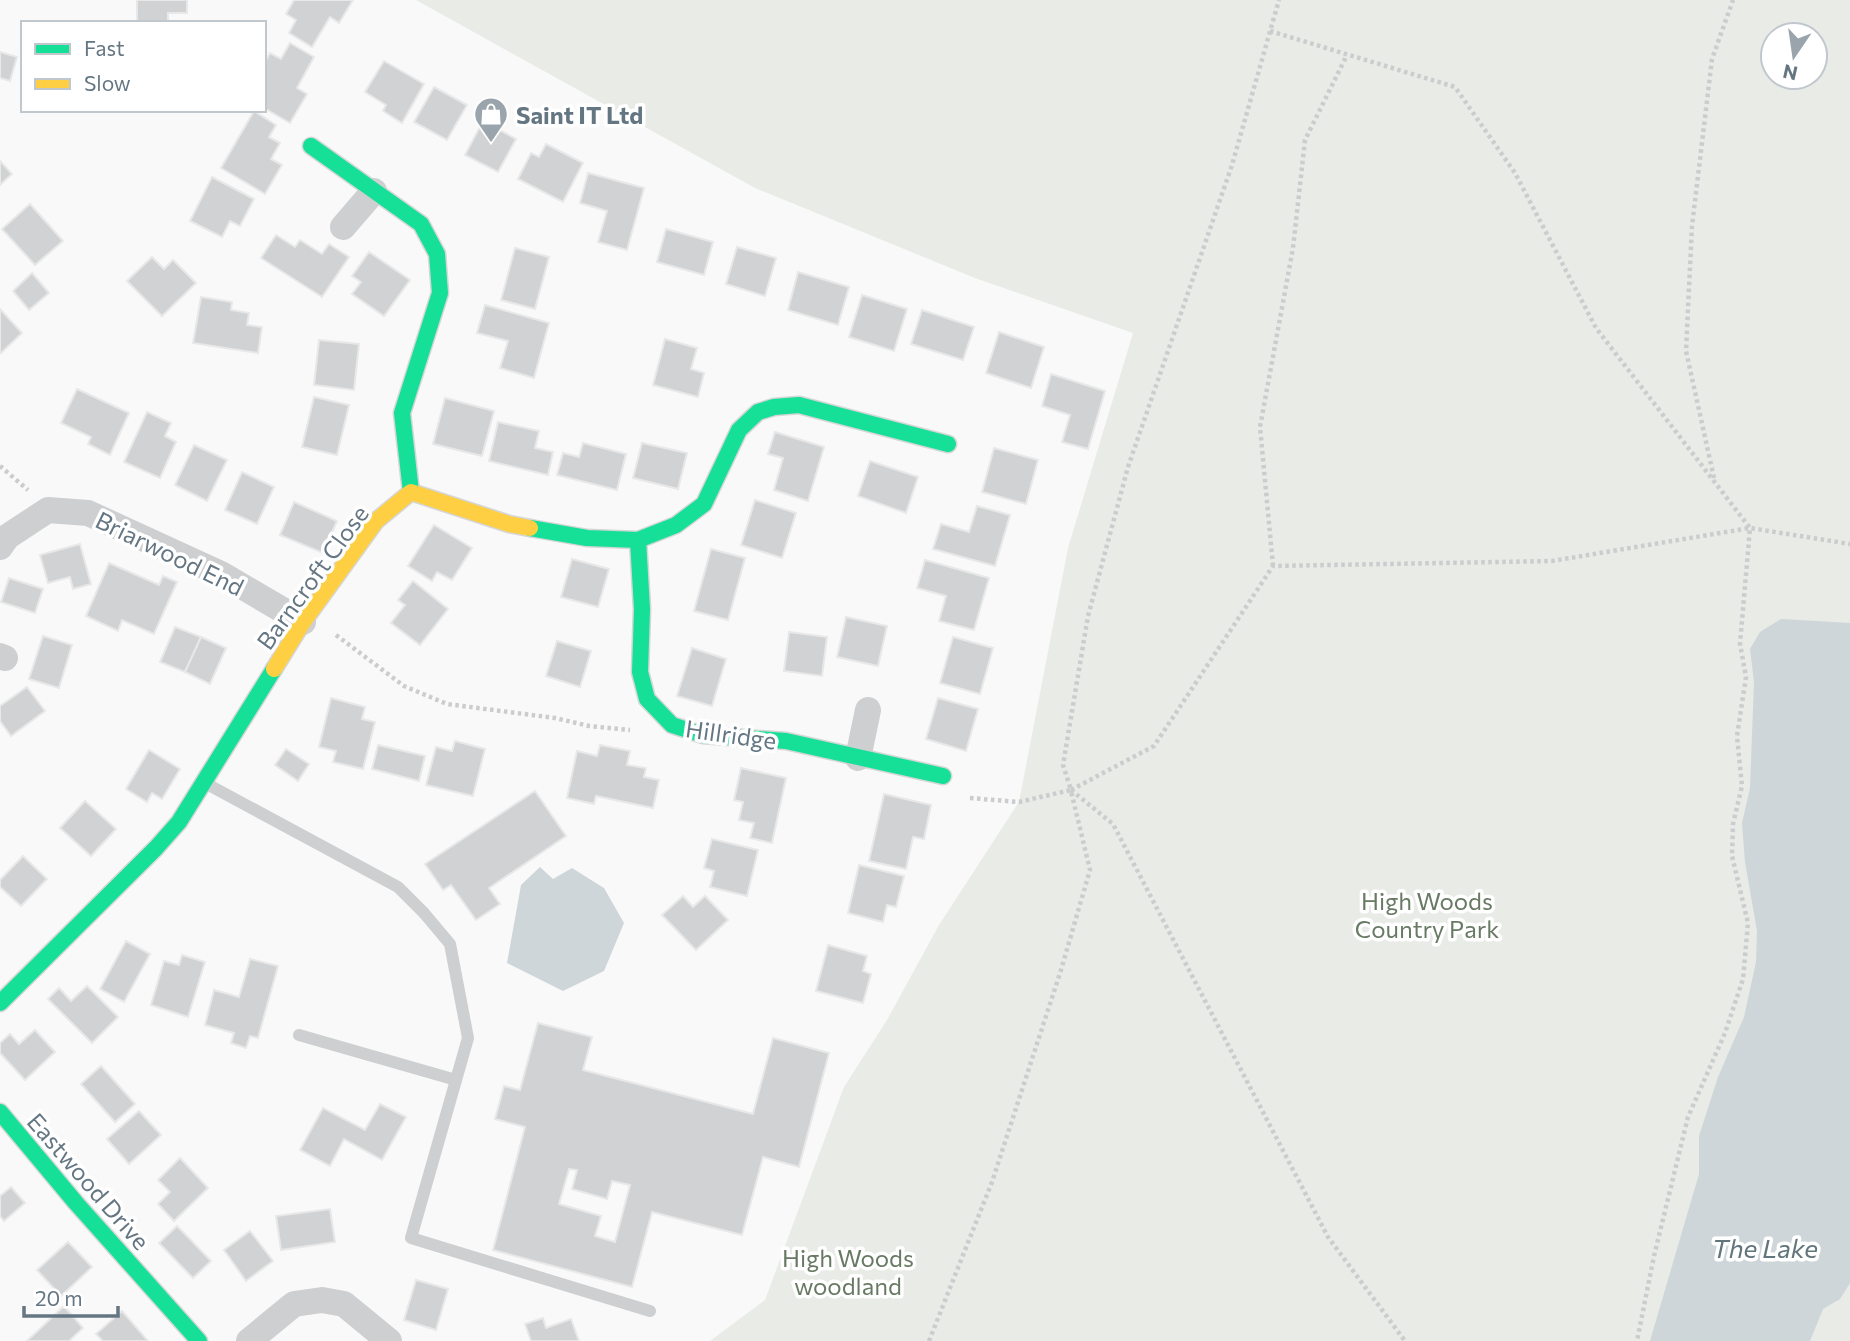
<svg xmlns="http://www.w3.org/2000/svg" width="1850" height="1341" font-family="Commissioner,sans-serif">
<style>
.green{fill:#e8ebe6;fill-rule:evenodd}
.water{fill:#ced6d9}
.building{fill:#d0d2d3;stroke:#e8e8e8;stroke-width:2;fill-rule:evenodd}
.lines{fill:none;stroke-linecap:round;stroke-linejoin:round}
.fast-casing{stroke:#d5d6d7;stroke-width:19}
.slow-casing{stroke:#d5d6d7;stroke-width:19}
.path{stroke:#cbcccd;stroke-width:4.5;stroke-dasharray:3.5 3.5;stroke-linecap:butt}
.lane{stroke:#cecfd0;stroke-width:12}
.street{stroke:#cecfd0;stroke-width:26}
.fast{stroke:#16e098;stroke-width:16}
.slow{stroke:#ffcf43;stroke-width:16}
.labels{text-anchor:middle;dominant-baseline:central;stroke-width:7;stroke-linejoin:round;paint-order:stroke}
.poi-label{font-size:24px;font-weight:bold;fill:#657683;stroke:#fff;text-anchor:start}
.street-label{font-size:24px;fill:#657683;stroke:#fff}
.park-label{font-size:24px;fill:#687a64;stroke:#fff}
.water-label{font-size:26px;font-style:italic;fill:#60757c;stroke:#fff}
</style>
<rect width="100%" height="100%" fill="#f9f9f9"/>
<path class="green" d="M416,0H1850V1341H710L765,1300L844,1087L887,1020L939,925L1019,802L1068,548L1133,333L975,278L755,188ZM1773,35H1815V77H1773Z"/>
<g class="water">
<path d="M1781,619L1850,623V1283L1840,1299L1823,1309L1810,1341H1650L1699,1174V1136L1718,1077L1744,1017L1756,962L1757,931L1745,862L1742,823L1750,788L1754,682L1750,649L1760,632Z"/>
<path d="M540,867L553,879L572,868L604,888L624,923L604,971L563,991L507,963L521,885Z"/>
</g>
<g class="building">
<path d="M137,0H187V13H168V23H137Z"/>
<path d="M294,0H353L339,23L330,17L312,47L289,33L296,20L286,14Z"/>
<path d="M290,43L314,57L297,88L307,94L290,123L264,108V64L270,53L281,59Z"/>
<path d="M0,52L17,57L10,81L0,78Z"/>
<path d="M384,61L424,84L402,123L383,111L386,105L365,92Z"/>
<path d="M434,87L467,105L447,140L414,122Z"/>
<path d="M254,111L276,125L269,137L280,143L271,159L282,165L265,194L221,168Z"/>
<path d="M483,121L516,139L498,172L465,155Z"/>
<path d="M546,144L583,163L563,202L518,179L531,153L539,157Z"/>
<path d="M0,161L12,174L0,185Z"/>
<path d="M588,173L644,188L627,250L598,242L607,211L580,203Z"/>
<path d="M212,177L254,199L240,226L230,221L222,237L190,221Z"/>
<path d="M30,204L63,241L35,265L2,229Z"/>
<path d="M666,229L713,242L704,275L657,262Z"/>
<path d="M276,235L295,247L300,240L322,254L329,244L349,257L322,297L261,258Z"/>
<path d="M737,247L776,258L765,296L726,284Z"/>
<path d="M515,248L549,257L535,309L501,300Z"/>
<path d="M369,252L410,280L384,316L352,294L361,282L352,276Z"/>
<path d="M152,257L164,269L173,260L196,283L162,316L127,281Z"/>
<path d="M798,272L849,287L838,325L788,310Z"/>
<path d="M32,273L49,293L29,310L13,291Z"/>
<path d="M862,295L907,309L894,351L849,337Z"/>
<path d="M201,297L232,302L231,310L249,313L247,325L262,327L258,353L193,343Z"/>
<path d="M485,305L549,323L534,378L500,368L508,341L477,333Z"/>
<path d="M0,309L22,333L1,353L0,352Z"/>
<path d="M922,310L974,327L963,360L911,344Z"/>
<path d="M999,332L1044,347L1031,388L986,373Z"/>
<path d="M665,339L697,348L691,369L704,373L698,397L653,385Z"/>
<path d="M319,340L359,344L354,390L314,385Z"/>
<path d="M1051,374L1105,391L1088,449L1062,442L1070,415L1042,406Z"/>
<path d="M77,389L129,413L110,455L88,444L91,437L61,423Z"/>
<path d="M314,397L349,405L337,455L302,447Z"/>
<path d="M445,398L494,411L482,456L433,444Z"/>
<path d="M147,412L171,423L165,436L176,442L160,478L124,462Z"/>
<path d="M498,422L539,431L535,448L553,452L548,475L489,461Z"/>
<path d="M775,432L824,447L808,501L774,490L783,458L768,454Z"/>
<path d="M583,443L626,454L617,490L557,475L563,453L579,457Z"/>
<path d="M642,443L687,453L678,489L633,478Z"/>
<path d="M194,445L227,460L207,501L175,485Z"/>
<path d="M994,448L1038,460L1026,504L982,492Z"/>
<path d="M870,461L918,477L906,513L858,496Z"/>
<path d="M242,472L274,487L257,524L225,510Z"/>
<path d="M755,500L796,513L782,558L741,545Z"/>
<path d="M294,502L337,521L323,553L280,535Z"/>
<path d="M977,506L1010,515L995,566L933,549L941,524L969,532Z"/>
<path d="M434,525L472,548L452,580L437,572L432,581L408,566Z"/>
<path d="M80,544L91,584L73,589L70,577L48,583L40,555Z"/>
<path d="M711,549L745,558L728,620L694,611Z"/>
<path d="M572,559L609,569L598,607L561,597Z"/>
<path d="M925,560L989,578L974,630L939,621L946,596L917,588Z"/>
<path d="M109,563L159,585L163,576L177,582L154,634L122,620L118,631L86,616Z"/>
<path d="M9,578L43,589L35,613L1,602Z"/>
<path d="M413,581L448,609L420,645L391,623L405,605L398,600Z"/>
<path d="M846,617L887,626L878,666L837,657Z"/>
<path d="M175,627L201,637L185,672L160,662Z"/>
<path d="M789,632L827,637L822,676L784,671Z"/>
<path d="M43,636L72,645L59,688L29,679Z"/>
<path d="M201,637L226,648L210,684L185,672Z"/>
<path d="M953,637L993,648L980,694L940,683Z"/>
<path d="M557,641L591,651L580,687L546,676Z"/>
<path d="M692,648L726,659L712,706L677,696Z"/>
<path d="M27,687L45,711L11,736L0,721V706Z"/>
<path d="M331,698L365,707L362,719L375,722L363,769L333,762L336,751L319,747Z"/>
<path d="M938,698L978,709L966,751L926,739Z"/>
<path d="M455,741L485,749L473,796L426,785L436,747L452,751Z"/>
<path d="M378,745L425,756L419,781L372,769Z"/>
<path d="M600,745L630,751L627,765L646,768L644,777L659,780L653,808L596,796L594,804L567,798L577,751L597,756Z"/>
<path d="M286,749L309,764L298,781L275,765Z"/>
<path d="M149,750L180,769L162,799L152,793L147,802L126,789Z"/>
<path d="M741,768L786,778L772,843L750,838L754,823L739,820L743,802L734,800Z"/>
<path d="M535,791L566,836L489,888L500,904L476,920L451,885L443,890L425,864Z"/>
<path d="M884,794L931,805L924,839L913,837L906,869L869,861Z"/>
<path d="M85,801L116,829L91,856L60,828Z"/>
<path d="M712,839L758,850L747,896L710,887L714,871L704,868Z"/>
<path d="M23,856L47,879L21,906L0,887V880Z"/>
<path d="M859,865L904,876L896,907L887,905L883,922L848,913Z"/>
<path d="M683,896L693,907L705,896L728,920L696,950L662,915Z"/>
<path d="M126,941L150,954L124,1002L100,989Z"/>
<path d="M828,945L867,956L863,971L871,974L863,1003L816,991Z"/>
<path d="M182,955L205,962L188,1017L151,1005L164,961L179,965Z"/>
<path d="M250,959L278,966L258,1038L250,1036L246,1048L231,1043L234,1033L205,1025L214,990L239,997Z"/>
<path d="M87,986L118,1017L92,1043L48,999L59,988L71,1001Z"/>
<path d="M538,1023L592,1037L583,1070L753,1114L773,1038L829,1053L799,1167L763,1157L742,1235L652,1212L632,1287L493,1250L525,1127L495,1119L504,1086L520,1090ZM569,1169L577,1170L572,1189L607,1199L612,1181L630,1185L615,1242L595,1236L601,1216L559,1204Z"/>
<path d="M35,1030L55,1052L25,1080L0,1053V1043L10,1034L19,1044Z"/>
<path d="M101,1066L135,1104L115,1122L81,1084Z"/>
<path d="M380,1104L406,1117L382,1160L344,1139L330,1166L300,1150L323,1108L365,1130Z"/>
<path d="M139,1111L161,1135L129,1164L107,1139Z"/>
<path d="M180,1158L208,1188L174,1221L158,1204L170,1192L158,1180Z"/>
<path d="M11,1187L25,1203L4,1221L0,1216V1196Z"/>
<path d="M330,1209L335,1242L281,1250L276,1216Z"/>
<path d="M177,1226L211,1261L193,1278L159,1243Z"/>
<path d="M250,1231L273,1261L246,1281L224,1250Z"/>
<path d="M68,1242L92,1267L61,1296L37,1270Z"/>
<path d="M416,1280L448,1289L436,1330L404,1320Z"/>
<path d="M64,1306L83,1328L69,1341H27Z"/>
<path d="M122,1311L148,1341H103L96,1334Z"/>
<path d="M543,1318L546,1328L571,1319L579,1341H531L525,1324Z"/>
</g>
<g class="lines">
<g class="fast-casing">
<g id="fast">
<path d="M311,146L421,224L437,254L440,293L402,413L411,492"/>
<path d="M530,528L587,538L638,540L676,525L704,504L739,430L758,412L774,407L799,405L948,444"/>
<path d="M638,540L642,609L640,672L647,699L672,725L703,735L786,741L943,776"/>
<path d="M0,1003L156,848L179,822L274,669"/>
<path d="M0,1112L76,1203L199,1341"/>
</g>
</g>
<g class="slow-casing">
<path id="slow" d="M274,669L303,622L376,521L411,492L509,524L530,528"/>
</g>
<g class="path">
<path d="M1270,31L1455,87L1515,173L1596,328L1750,528L1740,644L1746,677L1737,736L1742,786L1733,824L1732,856L1748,923L1743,979L1725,1033L1688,1117L1654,1256L1637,1341"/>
<path d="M0,466L28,490"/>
<path d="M1714,478L1686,351L1692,226L1712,59L1733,0"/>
<path d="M1273,566L1260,427L1293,248L1305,140L1347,55"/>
<path d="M336,635L404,686L447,704L555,718L589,726L630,730"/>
<path d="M1071,790L1154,746L1273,566L1552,561L1750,528L1850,544"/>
<path d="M1071,790L1113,824L1328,1237L1405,1341"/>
<path d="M970,798L1019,802L1071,790L1063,765L1088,616L1128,467L1232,165L1279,0"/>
<path d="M929,1341L992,1182L1061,970L1090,870L1071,791"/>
</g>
<g class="lane">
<path d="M205,783L398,887L424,913L450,944L468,1038L411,1238L650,1311"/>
<path d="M299,1035L456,1080"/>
</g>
<g class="street">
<path d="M343,227L374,191"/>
<path d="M0,547L7,537L48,510L88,513L221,574L303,622"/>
<path d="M0,656L5,658"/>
<path d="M858,758L868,710"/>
<path d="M249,1341L294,1304L322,1300L344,1304L389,1341"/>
</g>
<use href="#fast" class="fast"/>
<use href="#slow" class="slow"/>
</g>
<defs>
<g id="shop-pin" transform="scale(1.75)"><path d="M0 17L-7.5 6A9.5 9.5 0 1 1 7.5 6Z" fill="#99a4ac" stroke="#fff"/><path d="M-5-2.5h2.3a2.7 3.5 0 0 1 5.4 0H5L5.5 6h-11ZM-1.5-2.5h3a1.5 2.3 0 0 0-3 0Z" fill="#fff"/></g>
</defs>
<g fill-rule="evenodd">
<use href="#shop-pin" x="491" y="114"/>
</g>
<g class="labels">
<g class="poi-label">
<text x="516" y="114">Saint IT Ltd</text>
</g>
<g class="street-label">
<text transform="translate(170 553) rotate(26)">Briarwood End</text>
<text transform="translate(312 577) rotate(-54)">Barncroft Close</text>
<text transform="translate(731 734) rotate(8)">Hillridge</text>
<text transform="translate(89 1181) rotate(49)">Eastwood Drive</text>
</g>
<g class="park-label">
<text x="1427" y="900">High Woods<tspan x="1427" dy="28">Country Park</tspan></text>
<text x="848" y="1257">High Woods<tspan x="848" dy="28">woodland</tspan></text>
</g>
<g class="water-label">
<text x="1765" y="1247">The Lake</text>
</g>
</g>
<rect x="21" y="21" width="245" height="91" fill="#ffffff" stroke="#c1c8cd" stroke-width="2"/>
<rect x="35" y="44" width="35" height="10" fill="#16e098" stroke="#c1c8cd" stroke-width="2"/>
<text x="84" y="56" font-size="21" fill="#657683">Fast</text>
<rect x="35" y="79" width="35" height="10" fill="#ffcf43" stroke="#c1c8cd" stroke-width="2"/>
<text x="84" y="91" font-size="21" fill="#657683">Slow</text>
<g transform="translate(1794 56) rotate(193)"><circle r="33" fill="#ffffff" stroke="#c1c8cd" stroke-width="2"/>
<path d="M0-5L12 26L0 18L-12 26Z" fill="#99a4ac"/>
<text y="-10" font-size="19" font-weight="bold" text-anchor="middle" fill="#657683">N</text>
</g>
<path d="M24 1306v10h94v-10" fill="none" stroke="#657683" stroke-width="3.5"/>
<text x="35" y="1306" font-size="21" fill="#657683" stroke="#ffffff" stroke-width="5" paint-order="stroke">20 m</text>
</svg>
